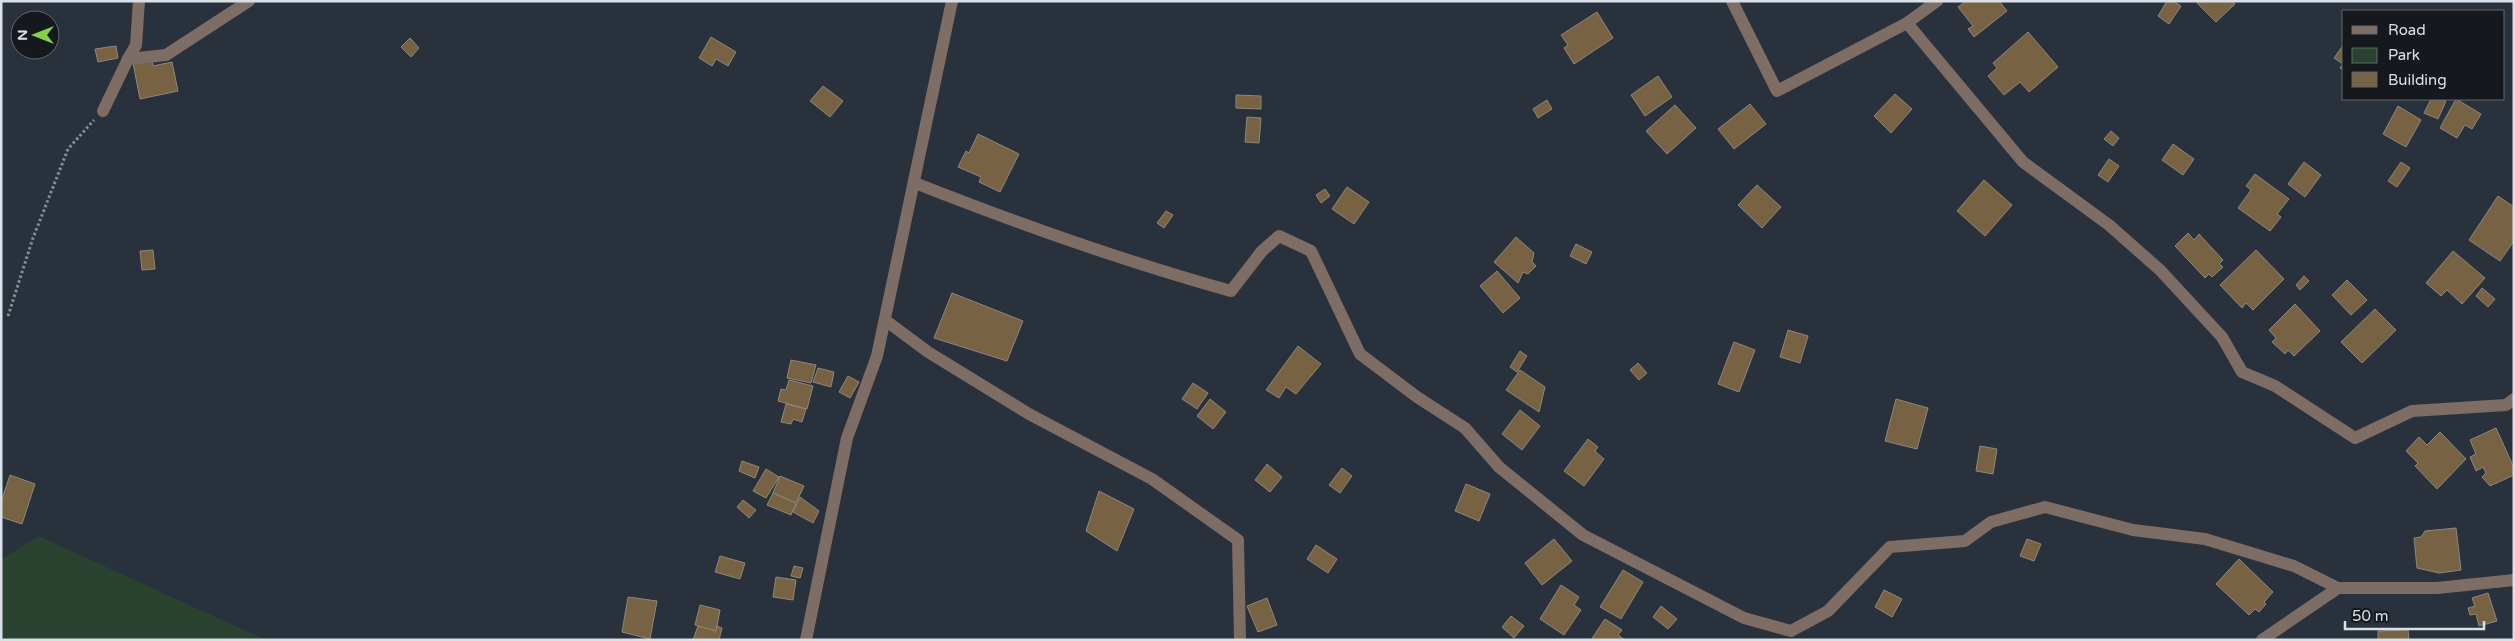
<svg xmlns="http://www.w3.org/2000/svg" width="2515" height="641" font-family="'Varela Round',sans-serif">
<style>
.green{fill:#2a4331}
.building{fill:#776243;stroke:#918779}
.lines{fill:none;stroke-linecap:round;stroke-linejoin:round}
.path{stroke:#868d96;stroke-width:3;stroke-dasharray:2.5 2.5;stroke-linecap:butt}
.minor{stroke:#7d6d65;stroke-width:12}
</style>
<rect width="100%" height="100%" fill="#29323c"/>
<path class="green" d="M38,536L266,640H1V560Z"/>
<g class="building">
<path d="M1966,1H1999L2007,11L1974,37L1968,29L1973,26L1958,7Z"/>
<path d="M2167,1H2173L2181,6L2169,24L2158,16Z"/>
<path d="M2199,1H2232L2235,4L2216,22L2197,3Z"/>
<path d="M1597,12L1613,38L1574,64L1564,48L1568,45L1561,35Z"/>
<path d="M2028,32L2058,67L2029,92L2020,82L2004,95L1988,76L1997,68L1993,63Z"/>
<path d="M711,37L736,52L728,66L716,59L712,66L699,58Z"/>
<path d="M410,38L419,48L411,57L401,47Z"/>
<path d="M2344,44V71L2340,68L2343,64L2334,58Z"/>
<path d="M116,46L118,58L98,62L95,49Z"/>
<path d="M152,59L153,66L172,62L178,91L140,99L133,63Z"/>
<path d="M1658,76L1672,97L1645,116L1631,95Z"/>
<path d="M823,86L843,101L830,117L810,101Z"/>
<path d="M1895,94L1912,109L1891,133L1874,116Z"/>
<path d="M1236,95L1261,96V109L1236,108Z"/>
<path d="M2431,99L2446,101L2438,119L2424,113Z"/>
<path d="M2456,99L2481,114L2472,129L2465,125L2457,138L2440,128Z"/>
<path d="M1547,100L1552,109L1538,118L1533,109Z"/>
<path d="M1750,104L1766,124L1734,149L1718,129Z"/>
<path d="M1675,105L1696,128L1667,154L1646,131Z"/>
<path d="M2398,106L2421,120L2406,147L2383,134Z"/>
<path d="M1247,117L1261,118L1259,143L1245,142Z"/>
<path d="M2111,131L2119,138L2113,146L2104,139Z"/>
<path d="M978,134L1019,154L1000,192L979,182L981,177L958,167L966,151L969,153Z"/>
<path d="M2173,144L2194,159L2183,175L2162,160Z"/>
<path d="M2109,159L2119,166L2108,182L2098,175Z"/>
<path d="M2304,162L2321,175L2305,197L2288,184Z"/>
<path d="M2401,162L2410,168L2397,187L2388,181Z"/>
<path d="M2255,174L2289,199L2277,214L2281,217L2270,231L2238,208L2251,190L2246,186Z"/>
<path d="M1984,180L2012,205L1985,236L1957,211Z"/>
<path d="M1757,185L1781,207L1762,228L1738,205Z"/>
<path d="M1347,187L1369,202L1354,224L1332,209Z"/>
<path d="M1325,189L1330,196L1321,203L1316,195Z"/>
<path d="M2498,196L2514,207V241L2500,261L2469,240Z"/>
<path d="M1166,211L1173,215L1164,228L1157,223Z"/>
<path d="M2188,233L2194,240L2199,234L2223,260L2219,264L2223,267L2212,277L2209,274L2205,278L2175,246Z"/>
<path d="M1516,237L1534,253L1532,262L1536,266L1528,274L1523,272L1518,283L1494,262Z"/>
<path d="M1576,244L1592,252L1586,264L1570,256Z"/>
<path d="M153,250L155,269L142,270L140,251Z"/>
<path d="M2256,250L2284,279L2253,310L2246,303L2242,308L2220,285Z"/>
<path d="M2453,251L2485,278L2462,304L2447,290L2441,296L2426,283Z"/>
<path d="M1497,271L1520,298L1503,313L1480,286Z"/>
<path d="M2304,276L2309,281L2300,290L2296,285Z"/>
<path d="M2347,280L2367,300L2351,315L2332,295Z"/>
<path d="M2482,288L2495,299L2488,307L2476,296Z"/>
<path d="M952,293L1023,321L1007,361L934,338Z"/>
<path d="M2295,304L2320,331L2294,356L2288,350L2285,354L2272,342L2276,338L2269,330Z"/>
<path d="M2375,309L2396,330L2362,363L2341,342Z"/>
<path d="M1788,330L1808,336L1800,363L1780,357Z"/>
<path d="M1734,342L1755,350L1739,392L1718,384Z"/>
<path d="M1298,346L1321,364L1296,394L1286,387L1279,398L1266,390Z"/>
<path d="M1520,351L1527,356L1517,372L1510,367Z"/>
<path d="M791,360L816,365L811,383L787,378Z"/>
<path d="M1638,363L1647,373L1639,380L1630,370Z"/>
<path d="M818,368L834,372L831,387L813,382Z"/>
<path d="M1520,370L1545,387L1539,412L1506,390Z"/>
<path d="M848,376L859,382L850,398L839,392Z"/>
<path d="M789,380L813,386L807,409L778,401L781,389L786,390Z"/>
<path d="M1193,383L1208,393L1197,409L1182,399Z"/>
<path d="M1210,399L1226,412L1213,429L1197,416Z"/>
<path d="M1896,399L1928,408L1917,449L1885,441Z"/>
<path d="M786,404L806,409L802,422L793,419L791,424L781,422Z"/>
<path d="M1520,410L1540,426L1522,450L1502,434Z"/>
<path d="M2496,428L2514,468V475L2490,486L2482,477L2486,473L2483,467L2476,471L2470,457L2476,454L2470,440Z"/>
<path d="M2440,432L2466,459L2437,489L2415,466L2418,463L2406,451L2419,437L2427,445Z"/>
<path d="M1588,439L1598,447L1595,451L1604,459L1584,486L1564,471Z"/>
<path d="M1980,446L1997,449L1993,474L1976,471Z"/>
<path d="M742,461L759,467L755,478L739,471Z"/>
<path d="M1267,464L1282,477L1270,492L1255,480Z"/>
<path d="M1342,468L1352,476L1340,493L1329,485Z"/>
<path d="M766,469L779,477L766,498L753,491Z"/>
<path d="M10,475L35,484L22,524L1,517V502Z"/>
<path d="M780,476L804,486L796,503L773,493Z"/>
<path d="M1466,484L1490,494L1479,521L1455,511Z"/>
<path d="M1099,491L1134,509L1117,551L1086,531Z"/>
<path d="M773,493L796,503L791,515L767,505Z"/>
<path d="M800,497L819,511L813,523L793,512Z"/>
<path d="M743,500L756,510L749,518L737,507Z"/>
<path d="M2456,528L2461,570L2439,573L2417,568L2414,538L2421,537L2425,531Z"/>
<path d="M1554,539L1572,561L1542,585L1525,563Z"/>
<path d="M2027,539L2041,544L2034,561L2020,556Z"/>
<path d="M1316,545L1337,559L1328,573L1307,559Z"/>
<path d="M720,556L745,563L740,579L715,572Z"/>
<path d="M2239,559L2273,592L2264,602L2266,604L2259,612L2255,609L2249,615L2216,584Z"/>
<path d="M794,566L803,568L800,578L791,576Z"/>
<path d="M1623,570L1643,582L1621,619L1600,607Z"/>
<path d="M776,577L796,580L793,600L773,597Z"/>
<path d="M1561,585L1579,597L1574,605L1581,610L1564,635L1540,619Z"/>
<path d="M1884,590L1902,599L1892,617L1875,607Z"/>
<path d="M2488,593L2497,621L2479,626L2476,614L2470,615L2468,608L2475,606L2472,598Z"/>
<path d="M628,597L657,601L650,639L622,632Z"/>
<path d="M1267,598L1277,625L1258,632L1247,606Z"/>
<path d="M700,605L720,610L716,631L695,625Z"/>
<path d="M1661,606L1677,619L1668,629L1653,617Z"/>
<path d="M1511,616L1524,626L1514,638L1502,627Z"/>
<path d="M1605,619L1622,630L1618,635L1625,640H1591Z"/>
<path d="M698,626L716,631L717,626L722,628L719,640H693Z"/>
<path d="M2408,630L2409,640H2378V631Z"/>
</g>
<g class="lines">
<path class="path" d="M8,316L33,238L68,149L94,120"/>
<g class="minor">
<path d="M1732,1L1777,91L1907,23L2023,162L2109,225L2160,270L2222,337L2242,372L2275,386L2355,438L2412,411L2506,405L2514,399"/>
<path d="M1907,23L1937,1"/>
<path d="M128,59L136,45L139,1"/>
<path d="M103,111L128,59L166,55L249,1"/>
<path d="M915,183C1019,224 1123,261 1231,291L1262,251L1279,236L1311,251L1360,354L1417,397L1465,428L1499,467L1583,535L1744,618L1791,631L1828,611L1890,547L1965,541L1991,522L2045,507L2133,530L2205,539L2294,566L2338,588H2437L2514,580"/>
<path d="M885,320L928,352L1029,414L1152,479L1238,540L1240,640"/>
<path d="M806,640L847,438L877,356L952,1"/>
<path d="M2262,640L2338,588"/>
</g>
</g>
<rect width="2515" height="641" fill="none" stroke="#dae0e7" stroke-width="5"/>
<rect x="2342" y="10" width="162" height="90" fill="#15191e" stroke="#64696e"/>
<rect x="2352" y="26" width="25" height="8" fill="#7d6d65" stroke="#64696e"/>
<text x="2388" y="35" font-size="15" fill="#dae0e7">Road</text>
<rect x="2352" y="48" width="25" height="15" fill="#2a4331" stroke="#64696e"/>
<text x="2388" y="60" font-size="15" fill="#dae0e7">Park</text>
<rect x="2352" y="72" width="25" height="15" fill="#776243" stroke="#64696e"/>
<text x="2388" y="85" font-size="15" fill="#dae0e7">Building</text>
<g transform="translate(35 35) rotate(270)"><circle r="24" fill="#15191e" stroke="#64696e"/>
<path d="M0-4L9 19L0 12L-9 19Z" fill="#87cf4b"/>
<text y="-8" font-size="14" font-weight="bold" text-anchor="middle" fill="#dae0e7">N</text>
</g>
<path d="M2345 621v8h139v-8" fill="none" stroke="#dae0e7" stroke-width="2.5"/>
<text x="2352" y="621" font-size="15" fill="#dae0e7" stroke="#15191e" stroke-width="4" paint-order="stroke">50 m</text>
</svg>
